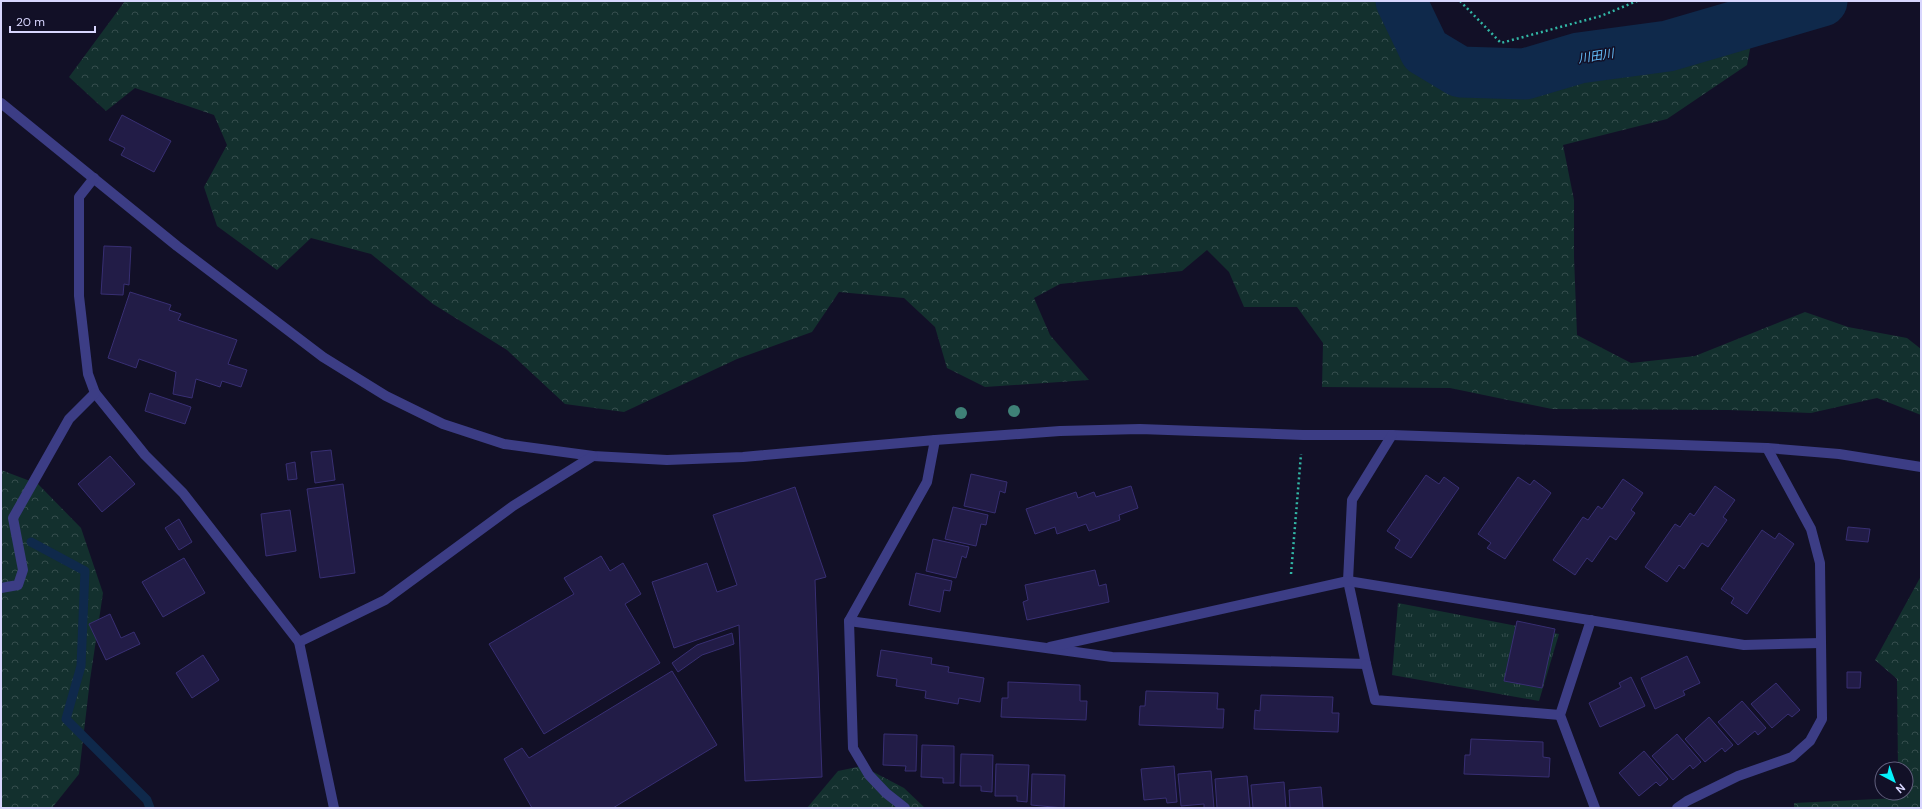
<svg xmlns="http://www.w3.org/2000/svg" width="1922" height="809" font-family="'DM Sans','Noto Sans JP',sans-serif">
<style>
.forest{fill:url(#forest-crowns)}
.park{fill:url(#park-tufts)}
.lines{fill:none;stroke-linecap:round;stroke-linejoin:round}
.stream{stroke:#0f294b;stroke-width:9}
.river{stroke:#0f294b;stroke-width:51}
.building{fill:#221c47;stroke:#382f73}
.path{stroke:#32b7a6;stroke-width:2.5;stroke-dasharray:2 3;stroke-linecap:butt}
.minor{stroke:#3c3d85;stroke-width:10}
.tree{fill:#3f8177}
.labels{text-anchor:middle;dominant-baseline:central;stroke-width:3;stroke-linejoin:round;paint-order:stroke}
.water-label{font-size:12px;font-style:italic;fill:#66c0fc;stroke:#121027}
</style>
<defs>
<pattern id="forest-crowns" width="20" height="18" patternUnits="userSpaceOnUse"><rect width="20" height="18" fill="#13302e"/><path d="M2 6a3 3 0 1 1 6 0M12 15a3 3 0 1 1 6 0" fill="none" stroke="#354d4d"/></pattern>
<pattern id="park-tufts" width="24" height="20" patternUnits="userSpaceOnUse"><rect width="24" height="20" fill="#13302e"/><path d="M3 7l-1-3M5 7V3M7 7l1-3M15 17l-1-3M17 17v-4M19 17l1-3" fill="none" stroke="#354d4d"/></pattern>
</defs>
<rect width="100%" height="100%" fill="#121027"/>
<g class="forest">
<path d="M125,1H1388L1406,27L1477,74L1537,86L1749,1H1759L1747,65L1667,119L1563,145L1574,200V257L1577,335L1631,363L1695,356L1805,312L1848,327L1907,338L1921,349V415L1877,398L1811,413L1729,410L1552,409L1450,388L1322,387L1323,343L1297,307H1244L1229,272L1207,250L1182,271L1060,284L1034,298L1050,335L1089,380L985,387L947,368L935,327L904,298L839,292L812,332L737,359L624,412L565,404L507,350L433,304L371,254L311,238L277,270L217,226L204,187L227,145L214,115L135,88L106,111L69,77Z"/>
<path d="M1,470L38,484L81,528L103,593L90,680L79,774L52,808H1Z"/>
<path d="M1921,576V808H1794V803L1898,798L1899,793H1906V769H1898L1897,679L1875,660Z"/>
<path d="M862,766L904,788L925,808H807L838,771Z"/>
</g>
<path class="park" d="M1398,603L1559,634L1539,701L1392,675Z"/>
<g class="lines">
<path class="stream" d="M31,542L85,571L81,666L66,719L147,800L150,808"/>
<path class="river" d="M1401,1L1425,51L1460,72L1525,74L1579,58L1668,46L1822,1"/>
</g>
<g class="building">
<path d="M122,115L171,141L154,172L121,155L125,148L109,140Z"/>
<path d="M104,246L131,247L129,285L124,284L123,295L101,294Z"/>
<path d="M130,292L171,305L169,310L181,314L178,320L237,340L228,364L247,370L241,387L222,381L220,387L196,379L192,398L173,394L176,372L139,359L136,368L108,358Z"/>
<path d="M150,393L191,407L185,424L145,411Z"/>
<path d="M331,450L335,480L315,483L311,452Z"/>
<path d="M110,456L135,484L102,512L78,484Z"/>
<path d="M295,462L297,479L288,480L286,464Z"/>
<path d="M971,474L1007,482L1005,493L1000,491L995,513L964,506Z"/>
<path d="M1426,475L1439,484L1444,477L1459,488L1411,558L1395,548L1400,540L1387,531Z"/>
<path d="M1518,477L1530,485L1534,480L1551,493L1505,559L1487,548L1491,543L1478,534Z"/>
<path d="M1623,479L1643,493L1631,510L1635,513L1616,540L1610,536L1592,562L1587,558L1575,575L1553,560L1583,517L1588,520L1598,506L1602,509Z"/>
<path d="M343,484L355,573L320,578L307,489Z"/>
<path d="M1131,486L1138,508L1119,515L1120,520L1089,531L1086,524L1057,534L1055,527L1035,534L1026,509L1076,492L1078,498L1094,492L1096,497Z"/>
<path d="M1715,486L1735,500L1723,517L1727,520L1708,547L1702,543L1684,569L1679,565L1667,582L1645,567L1675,524L1680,527L1690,513L1694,516Z"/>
<path d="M795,487L826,577L815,580L822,777L745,781L739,625L674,648L652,582L707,563L717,592L737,585L713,515Z"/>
<path d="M953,507L988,515L986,525L981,524L976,546L945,539Z"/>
<path d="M290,510L296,551L266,556L261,514Z"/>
<path d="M179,519L192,542L179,550L165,528Z"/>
<path d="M1848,527L1870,529L1868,542L1846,540Z"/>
<path d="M1762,530L1775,539L1779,533L1794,544L1747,614L1731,603L1734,598L1721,589Z"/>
<path d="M933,539L969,547L966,558L962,556L956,578L926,571Z"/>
<path d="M601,556L610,571L623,563L641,594L625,604L660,663L544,734L489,644L574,594L564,578Z"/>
<path d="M184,558L205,593L163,617L142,582Z"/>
<path d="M1095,570L1099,586L1106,584L1109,602L1027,620L1023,602L1028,600L1025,585Z"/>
<path d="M916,573L952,581L950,591L944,590L940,612L909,605Z"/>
<path d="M110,614L121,638L134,632L140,644L106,660L89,624Z"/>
<path d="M1517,621L1555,629L1542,688L1504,681Z"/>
<path d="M732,633L734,644L702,655L678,672L672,663L697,645Z"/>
<path d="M881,650L932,658L931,664L949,667L948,672L984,678L980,702L959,698L958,704L925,698L926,691L896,686L897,679L877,676Z"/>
<path d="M203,655L219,680L192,698L176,673Z"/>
<path d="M1687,656L1700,683L1683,691L1685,695L1655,709L1641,678Z"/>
<path d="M672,671L717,745L613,808H532L504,759L522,748L529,758Z"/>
<path d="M1847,672H1861L1860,688H1847Z"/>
<path d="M1631,677L1645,706L1600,727L1589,703L1621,687L1619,683Z"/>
<path d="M1008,682L1080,685V701H1087L1086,720L1001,717L1002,698H1008Z"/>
<path d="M1776,683L1800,710L1792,717L1788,714L1772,728L1751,704Z"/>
<path d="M1146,691L1218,693L1217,709H1224L1223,728L1139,725L1140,706H1145Z"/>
<path d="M1261,695L1333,697L1332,713H1339L1338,732L1254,729L1255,710L1260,711Z"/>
<path d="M1742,701L1766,728L1758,735L1755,731L1738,745L1718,722Z"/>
<path d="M1709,717L1733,745L1725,752L1722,748L1705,762L1685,739Z"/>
<path d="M884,734L917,735L916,771H905L906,766L883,765Z"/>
<path d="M1677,734L1701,762L1693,769L1690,765L1673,780L1652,756Z"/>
<path d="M1471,739L1543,742V757L1550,758L1549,777L1464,774L1465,755H1470Z"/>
<path d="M922,745L954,746V783H943V778L921,777Z"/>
<path d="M1644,751L1668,779L1660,786L1656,782L1639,796L1619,773Z"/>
<path d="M961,754L993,755L992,792L981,791V786H960Z"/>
<path d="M996,764L1029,765L1027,802L1017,801V796H995Z"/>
<path d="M1174,766L1177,802L1167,803L1166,798L1144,800L1141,769Z"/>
<path d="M1211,771L1214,808H1204V804L1181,806L1178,774Z"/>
<path d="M1032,774L1065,775L1064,808L1031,805Z"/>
<path d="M1247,776L1250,808H1217L1215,779Z"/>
<path d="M1284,782L1286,808H1253L1251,785Z"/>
<path d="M1321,787L1323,808H1290L1289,790Z"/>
</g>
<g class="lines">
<g class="path">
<path d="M1460,1L1501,43L1601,16L1637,1"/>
<path d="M1291,574L1301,454"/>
</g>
<g class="minor">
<path d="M1,103L177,246L323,357L386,396L443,424L504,444L593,456L667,460L743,457L935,440L1060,431L1140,429L1303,435H1392L1767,448L1839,454L1921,467"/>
<path d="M94,178L79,197V296L88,374L95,393L145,455L183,493L299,642L334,808"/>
<path d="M1,588L18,585L23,570L13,518L69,419L95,393"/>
<path d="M1591,620L1560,715L1595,808"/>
<path d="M849,621L1112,657L1366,664L1348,581L1352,500L1392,435"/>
<path d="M299,642L385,600L513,506L593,456"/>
<path d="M1050,647L1348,581L1744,645L1821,643"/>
<path d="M1366,664L1375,700L1560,715"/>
<path d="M905,808L886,793L869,775L853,748L849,621L927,482L935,440"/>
<path d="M1677,808L1687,801L1738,776L1792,757L1810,741L1822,719L1820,563L1811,529L1767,448"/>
</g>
</g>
<g class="tree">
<circle cx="1014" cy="411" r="6"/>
<circle cx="961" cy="413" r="6"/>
</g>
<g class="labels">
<g class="water-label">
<text transform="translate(1596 56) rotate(-9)">川田川</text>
</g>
</g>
<rect width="1922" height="809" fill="none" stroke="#d8d6fe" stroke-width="4"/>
<g transform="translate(1894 781) rotate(139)"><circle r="19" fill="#121027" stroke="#615f7d"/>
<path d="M0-3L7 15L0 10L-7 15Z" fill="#06f1fa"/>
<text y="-6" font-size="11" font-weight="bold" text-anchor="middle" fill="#d8d6fe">N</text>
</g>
<path d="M10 26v6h85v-6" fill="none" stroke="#d8d6fe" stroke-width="2"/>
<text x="16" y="26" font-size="12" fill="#d8d6fe" stroke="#121027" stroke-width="3" paint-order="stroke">20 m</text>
</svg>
